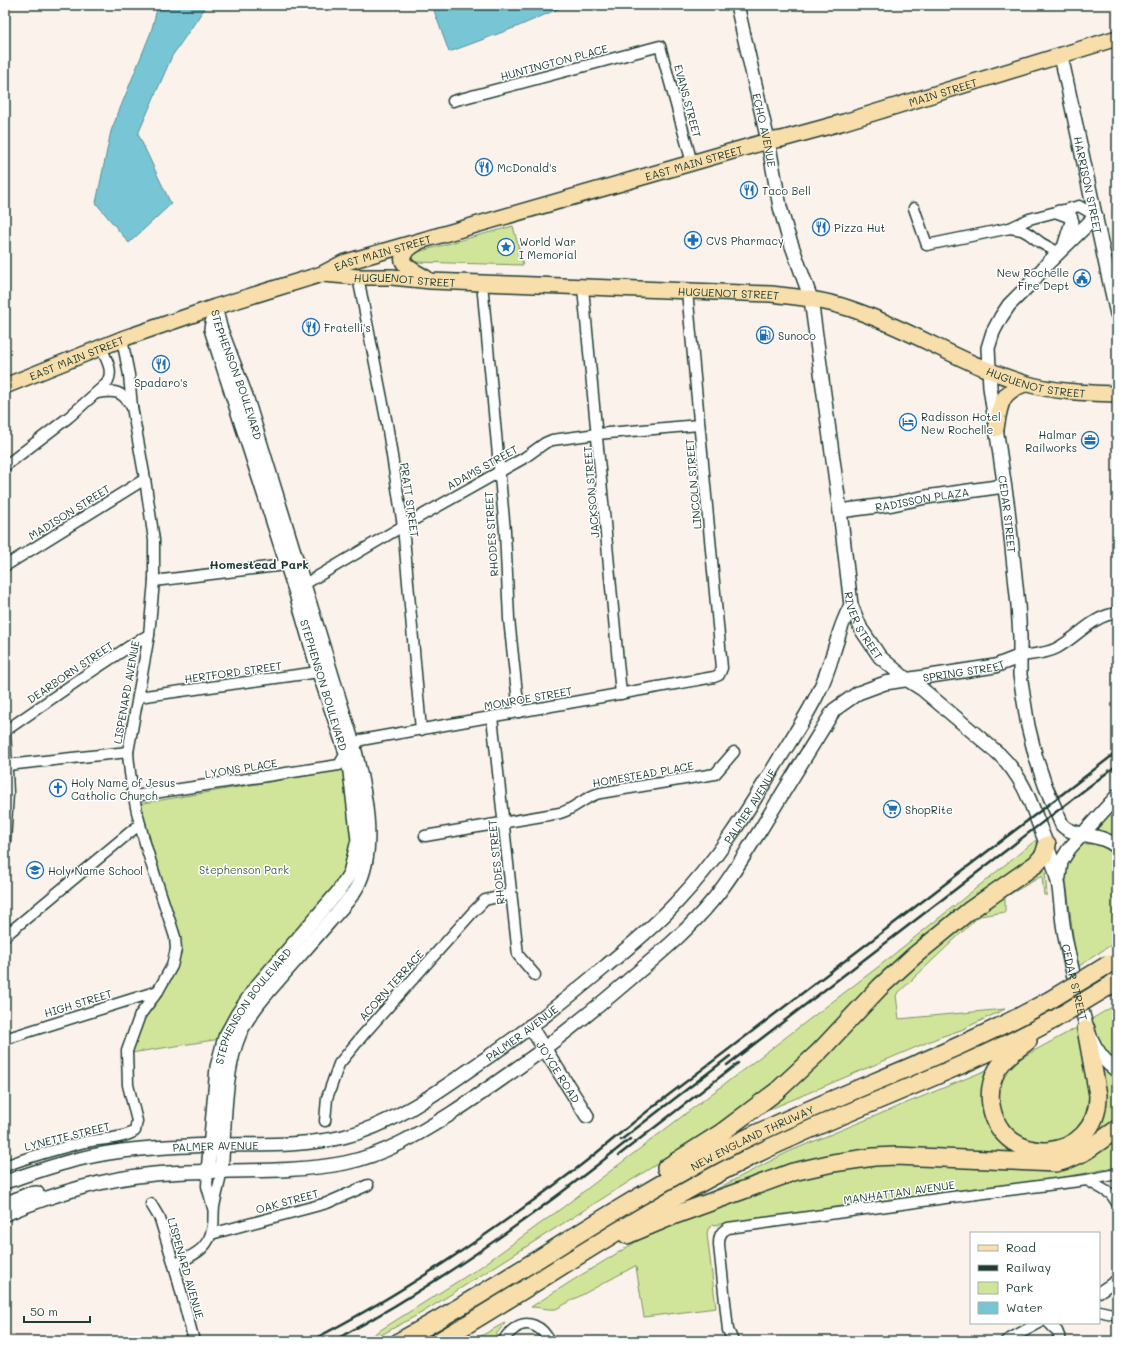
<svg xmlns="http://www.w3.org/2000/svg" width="1122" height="1346" font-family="Mali,sans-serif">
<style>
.green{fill:#d1e59a;stroke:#789167}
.water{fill:#78c6d5;stroke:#548f95}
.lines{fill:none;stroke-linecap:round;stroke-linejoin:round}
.street-casing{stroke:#1f3d34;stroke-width:13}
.secondary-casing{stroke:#1f3d34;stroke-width:16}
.primary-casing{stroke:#1f3d34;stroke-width:18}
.highway-casing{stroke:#1f3d34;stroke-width:20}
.street{stroke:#fff;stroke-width:10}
.secondary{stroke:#fff;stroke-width:13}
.primary{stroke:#f8deab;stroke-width:15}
.highway{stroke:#f8deab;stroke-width:17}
.rail{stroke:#1f3d34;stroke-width:2.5}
.highway-bridge-casing{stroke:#1f3d34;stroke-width:20;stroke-linecap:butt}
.highway-bridge{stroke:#f8deab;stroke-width:17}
.labels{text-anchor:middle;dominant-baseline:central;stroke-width:3;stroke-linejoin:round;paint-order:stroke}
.street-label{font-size:11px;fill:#1f3d34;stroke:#fff}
.poi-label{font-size:11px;fill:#1f3d34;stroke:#fff;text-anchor:start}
.park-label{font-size:11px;fill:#435f48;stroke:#fff}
.neighbourhood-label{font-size:12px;font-weight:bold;fill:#1f3d34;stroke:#fff}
</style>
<rect width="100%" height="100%" fill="#fbf2eb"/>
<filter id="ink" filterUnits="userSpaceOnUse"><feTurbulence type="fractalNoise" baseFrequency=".025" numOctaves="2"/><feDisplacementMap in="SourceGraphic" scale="8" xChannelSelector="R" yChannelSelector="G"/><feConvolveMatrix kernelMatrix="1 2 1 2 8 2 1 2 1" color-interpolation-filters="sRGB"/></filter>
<g filter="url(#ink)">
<g class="green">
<path d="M513,226L523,265L415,262L412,258L414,253Z"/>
<path d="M346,769L354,833L346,872L220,1039L131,1053L144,1015L173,973L179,958L180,941L138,804Z"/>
<path d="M1117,805V839L1099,832L1095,828Z"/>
<path d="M1036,840L1038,846L1037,853L828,1030L763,1092L725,1121L423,1312L370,1341H363L479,1268L562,1208L878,967Z"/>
<path d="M1084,844H1097L1117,854V941L1079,966L1074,944L1065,872C1068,858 1073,853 1084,844Z"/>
<path d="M1043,869L1045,871L1047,895H1044L1042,876L1005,897V912L980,916L977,918L896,995L899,1019L1005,1009L961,1030L940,1037L768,1110L765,1107L901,976L990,904Z"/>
<path d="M1117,1004V1062L1103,1051L1090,1020Z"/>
<path d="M1078,1027L1089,1079V1105L1081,1127L1064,1142L1039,1144L1019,1138L1001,1121L997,1104L998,1086L1005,1072L1017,1060Z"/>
<path d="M994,1067L984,1108L1038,1158L865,1152L703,1196L788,1152Z"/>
<path d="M1101,1067L1117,1079V1122L1103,1131L1100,1125L1107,1094Z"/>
<path d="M1117,1138V1167L1041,1182L955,1191L713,1225L708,1229L707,1234L716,1308L644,1317L636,1267L635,1266L556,1309C547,1310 540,1307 531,1307L578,1277L644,1237L698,1213L777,1184L874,1163L964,1166Z"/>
<path d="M506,1322L497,1333L494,1341H472Z"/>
</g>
<g class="water">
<path d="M158,5H207L172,56L138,134L171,204L129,243L96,203L111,131L151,32Z"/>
<path d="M432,5H567L519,26L449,52Z"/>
</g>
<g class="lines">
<g class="street-casing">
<g id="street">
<path d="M453,101L660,46L692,163"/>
<path d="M914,208L927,245L1010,228L1029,219L1079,206L1096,216"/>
<path d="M1010,228L1022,230L1029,234L1041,243L1059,253"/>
<path d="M358,277L387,424L403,526L421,730"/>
<path d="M482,283L505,531L509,619L519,712"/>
<path d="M583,288L621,694"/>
<path d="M97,393C116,390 122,391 132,407"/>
<path d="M5,466L69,417L106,384C115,371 106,360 101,347"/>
<path d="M5,566L145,479"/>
<path d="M154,581L293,564"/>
<path d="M298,588L403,526L524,458L545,443L552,440L597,434L699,425"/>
<path d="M1021,656C1033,654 1046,654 1057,648C1078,637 1092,616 1117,613"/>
<path d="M138,697L326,671"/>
<path d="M492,717L518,955L535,975"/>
<path d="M5,728L8,793L5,842"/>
<path d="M5,731L80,679L136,642L149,635"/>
<path d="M7,765L128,752"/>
<path d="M134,796L339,765L346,753L361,740L714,677L719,675L722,668L687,291"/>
<path d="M425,836L560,813C575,809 584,797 600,793L715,774L734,752"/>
<path d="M5,936L140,824"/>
<path d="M5,1039L158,991"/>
<path d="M325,1121L327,1098L339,1064L363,1035L472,913L485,900L511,894"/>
<path d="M5,1166C31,1156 57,1149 85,1142C99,1139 124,1139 135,1131L137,1121L128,1085L127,1051L140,1015L158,991L172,966L176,949L175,937C156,877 132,816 128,752L149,635L154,581V540L145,479L132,407L129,375L122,339"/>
<path d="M208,1172L207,1186L213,1208"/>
<path d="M1087,1180L1111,1194L1117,1203"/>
<path d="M151,1204L160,1219L174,1265L194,1341"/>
<path d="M211,1234L327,1203L368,1185"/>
<path d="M174,1265C193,1255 209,1250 213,1226C214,1220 213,1213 214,1207C216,1195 220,1184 221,1171"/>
<path d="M1099,1292L1117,1280"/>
<path d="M1099,1311L1117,1315"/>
<path d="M1049,1323L1057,1331L1061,1341"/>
<path d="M504,1341C505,1336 510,1332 514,1329C527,1318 543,1327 549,1341"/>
<path d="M733,1341L728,1330L719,1245C719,1237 720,1232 728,1228L945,1198L1087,1180L1117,1174"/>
<path d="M1006,1341L1039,1323"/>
</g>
</g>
<g class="secondary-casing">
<g id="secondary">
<path id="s1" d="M737,5L768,141L780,207L787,232L811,299L840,511L851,605L861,629L880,657L906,679L922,689L999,754C1022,776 1030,800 1041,830C1048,847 1054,864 1058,882C1061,897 1061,914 1064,930C1067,950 1072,969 1077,989C1084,1020 1089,1051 1117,1071"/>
<path id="s2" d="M1061,56C1080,142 1097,228 1117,314"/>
<path d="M1059,212L1070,216L1072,222L1065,244"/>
<path id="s3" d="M1096,216L1048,263L1030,284L1009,305L1001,317L993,332L988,348L990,387L1008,509L1018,605L1020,637V675L1023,695L1028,726L1036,758L1045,785L1062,825C1074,838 1100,832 1117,847"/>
<path id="s4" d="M216,310L220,327L246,396L354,747C364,787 378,848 357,887C350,900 339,911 329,922C315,938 301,954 287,970C270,990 251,1009 240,1033C223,1071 225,1130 221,1171"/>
<path id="s5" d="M840,511L893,504L926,497L1004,486"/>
<path d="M1059,877L1061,862L1069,849L1117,796"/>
<path id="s6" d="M530,1026L587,1116"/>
<path id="s7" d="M208,1172L217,1067L225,1037L237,1015L256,987L338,892L350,873L358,840L350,772L346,753L319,673L295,590L211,329L215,307"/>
<path id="s8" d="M5,1182C29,1174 54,1165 79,1159C122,1148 167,1147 211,1145C255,1144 300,1147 343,1137C396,1124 443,1088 488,1057C529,1029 568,998 606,966C630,946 655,926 676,903C716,861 746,814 776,764C790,741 806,718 818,693C827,676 831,659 837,641C840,629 845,617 851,605"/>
<path d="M5,1204L29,1194L37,1193"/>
<path id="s9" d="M5,1214C53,1194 102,1179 154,1174C217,1168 282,1175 345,1163C384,1155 419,1134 452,1113C481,1094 509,1074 537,1054C571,1028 605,1001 637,973C663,951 690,928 712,901C731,879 745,853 761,829C785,789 810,749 834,710L858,693L885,683L995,666L1021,656"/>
</g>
</g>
<g class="primary-casing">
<g id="primary">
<path d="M417,243C389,260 407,267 426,278"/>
<path id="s10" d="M323,274L358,277H392L431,281L771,294C798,297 825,300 851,309C911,329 964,365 1024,383C1054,392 1086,393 1117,394"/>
<path id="s11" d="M5,386L122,339L215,307L322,274L343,263L768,141L782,139L844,122L1117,38"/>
<path d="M996,429C1000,405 1000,392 1025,384"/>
</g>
</g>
<g class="highway-casing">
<g id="highway">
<path d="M1028,1041C1017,1049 1004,1058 997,1070C991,1081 989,1093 991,1105C1002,1172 1099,1163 1098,1095L1086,1029"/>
<path d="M666,1168L721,1133L777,1091L819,1052L880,987L914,956L969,911L1036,864L1044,855L1047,845"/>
<path d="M627,1235L675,1215L793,1172L833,1163L874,1157L896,1156L1055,1163C1079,1159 1097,1143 1117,1129"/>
<path id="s12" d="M400,1341C513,1280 616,1204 731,1146C835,1093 948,1058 1050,1000"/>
<path d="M439,1341C542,1281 640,1212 748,1158C848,1108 955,1074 1053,1020"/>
</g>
</g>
<use href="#street" class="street"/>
<use href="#secondary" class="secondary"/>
<use href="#primary" class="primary"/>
<use href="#highway" class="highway"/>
<g class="rail">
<path d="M727,1065L1117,765"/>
<path d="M621,1140L730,1056"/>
<path d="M619,1155L738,1063"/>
<path d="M310,1341C403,1294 489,1234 572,1172C603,1149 631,1123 662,1100C814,985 966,868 1117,752"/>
<path d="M333,1341C439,1284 537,1214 630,1139"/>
</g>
<g class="highway-bridge-casing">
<g id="highway-bridge">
<path d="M1050,1000L1109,964"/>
<path d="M1053,1020L1111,985"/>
</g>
</g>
<use href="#highway-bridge" class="highway-bridge"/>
</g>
</g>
<defs>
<g id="restaurant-ring" transform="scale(0.9)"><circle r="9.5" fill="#fff" stroke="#1f6fb2" stroke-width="1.5"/><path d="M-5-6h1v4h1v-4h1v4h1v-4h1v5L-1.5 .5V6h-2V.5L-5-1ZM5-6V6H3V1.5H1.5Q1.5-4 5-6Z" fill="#1f6fb2"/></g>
<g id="pharmacy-ring" transform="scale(0.9)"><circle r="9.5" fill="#fff" stroke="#1f6fb2" stroke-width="1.5"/><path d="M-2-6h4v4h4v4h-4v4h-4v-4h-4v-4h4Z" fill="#1f6fb2"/></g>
<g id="sight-ring" transform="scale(0.9)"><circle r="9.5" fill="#fff" stroke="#1f6fb2" stroke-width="1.5"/><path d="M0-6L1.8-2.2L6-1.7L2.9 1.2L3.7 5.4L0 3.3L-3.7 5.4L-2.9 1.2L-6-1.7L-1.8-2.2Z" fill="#1f6fb2"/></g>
<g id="civic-ring" transform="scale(0.9)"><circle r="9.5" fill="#fff" stroke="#1f6fb2" stroke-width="1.5"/><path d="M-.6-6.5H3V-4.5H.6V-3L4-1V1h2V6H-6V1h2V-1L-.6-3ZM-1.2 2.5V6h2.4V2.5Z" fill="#1f6fb2"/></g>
<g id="fuel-ring" transform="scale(0.9)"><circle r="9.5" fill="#fff" stroke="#1f6fb2" stroke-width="1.5"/><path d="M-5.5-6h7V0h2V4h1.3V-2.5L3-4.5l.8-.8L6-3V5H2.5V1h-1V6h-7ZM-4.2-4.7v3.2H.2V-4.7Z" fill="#1f6fb2"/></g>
<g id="hotel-ring" transform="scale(0.9)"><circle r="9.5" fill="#fff" stroke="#1f6fb2" stroke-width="1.5"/><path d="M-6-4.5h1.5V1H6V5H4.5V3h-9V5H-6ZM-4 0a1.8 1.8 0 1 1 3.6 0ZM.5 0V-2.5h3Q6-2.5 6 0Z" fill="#1f6fb2"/></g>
<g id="office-ring" transform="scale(0.9)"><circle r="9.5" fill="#fff" stroke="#1f6fb2" stroke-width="1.5"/><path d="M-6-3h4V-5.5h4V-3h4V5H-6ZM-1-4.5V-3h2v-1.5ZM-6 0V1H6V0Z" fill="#1f6fb2"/></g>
<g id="church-ring" transform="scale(0.9)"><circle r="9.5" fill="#fff" stroke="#1f6fb2" stroke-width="1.5"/><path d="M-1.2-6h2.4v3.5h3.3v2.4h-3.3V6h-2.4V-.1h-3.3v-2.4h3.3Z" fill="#1f6fb2"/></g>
<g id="supermarket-ring" transform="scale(0.9)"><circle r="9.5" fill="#fff" stroke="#1f6fb2" stroke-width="1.5"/><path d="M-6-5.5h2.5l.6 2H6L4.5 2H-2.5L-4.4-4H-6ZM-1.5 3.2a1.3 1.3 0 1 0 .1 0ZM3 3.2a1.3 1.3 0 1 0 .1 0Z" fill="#1f6fb2"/></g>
<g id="school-ring" transform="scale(0.9)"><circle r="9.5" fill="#fff" stroke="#1f6fb2" stroke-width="1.5"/><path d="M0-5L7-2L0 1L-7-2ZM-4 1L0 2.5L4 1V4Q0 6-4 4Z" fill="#1f6fb2"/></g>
</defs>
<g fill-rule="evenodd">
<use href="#restaurant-ring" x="484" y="167"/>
<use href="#restaurant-ring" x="749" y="190"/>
<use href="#restaurant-ring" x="821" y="227"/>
<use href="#pharmacy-ring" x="693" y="240"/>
<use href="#sight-ring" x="506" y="247"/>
<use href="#civic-ring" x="1082" y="278"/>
<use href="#restaurant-ring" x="311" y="327"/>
<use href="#fuel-ring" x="765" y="335"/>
<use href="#restaurant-ring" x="161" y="364"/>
<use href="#hotel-ring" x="908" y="422"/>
<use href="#office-ring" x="1090" y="440"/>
<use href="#church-ring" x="58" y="788"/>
<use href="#supermarket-ring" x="892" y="809"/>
<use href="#school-ring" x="35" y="870"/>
</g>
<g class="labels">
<g class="street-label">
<text transform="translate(554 62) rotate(-15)">HUNTINGTON PLACE</text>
<text stroke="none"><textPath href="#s11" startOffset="984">MAIN STREET</textPath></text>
<text transform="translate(688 101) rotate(75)">EVANS STREET</text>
<text stroke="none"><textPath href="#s1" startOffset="128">ECHO AVENUE</textPath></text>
<text stroke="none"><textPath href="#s11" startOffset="725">EAST MAIN STREET</textPath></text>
<text stroke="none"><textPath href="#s2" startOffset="132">HARRISON STREET</textPath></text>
<text stroke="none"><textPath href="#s11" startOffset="401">EAST MAIN STREET</textPath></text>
<text stroke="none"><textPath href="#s10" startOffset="82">HUGUENOT STREET</textPath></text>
<text stroke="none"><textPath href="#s10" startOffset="406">HUGUENOT STREET</textPath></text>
<text stroke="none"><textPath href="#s11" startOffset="77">EAST MAIN STREET</textPath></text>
<text stroke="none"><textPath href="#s4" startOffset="68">STEPHENSON BOULEVARD</textPath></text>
<text stroke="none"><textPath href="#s10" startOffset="730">HUGUENOT STREET</textPath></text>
<text transform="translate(482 467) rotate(-29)">ADAMS STREET</text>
<text transform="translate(693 484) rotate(-95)">LINCOLN STREET</text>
<text transform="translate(591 492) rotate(-95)">JACKSON STREET</text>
<text stroke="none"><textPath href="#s5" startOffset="83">RADISSON PLAZA</textPath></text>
<text transform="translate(410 500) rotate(82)">PRATT STREET</text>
<text transform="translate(69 512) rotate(-32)">MADISON STREET</text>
<text stroke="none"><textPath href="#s3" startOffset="340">CEDAR STREET</textPath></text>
<text transform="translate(491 534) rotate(-94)">RHODES STREET</text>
<text stroke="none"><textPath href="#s1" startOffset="636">RIVER STREET</textPath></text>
<text stroke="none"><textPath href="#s9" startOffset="1166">SPRING STREET</textPath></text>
<text transform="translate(70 672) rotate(-34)">DEARBORN STREET</text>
<text transform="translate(233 672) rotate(-8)">HERTFORD STREET</text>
<text transform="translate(324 685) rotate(73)">STEPHENSON BOULEVARD</text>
<text transform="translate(126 692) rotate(-80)">LISPENARD AVENUE</text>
<text transform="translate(528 698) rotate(-10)">MONROE STREET</text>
<text transform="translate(241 768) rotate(-9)">LYONS PLACE</text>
<text transform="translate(643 774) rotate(-10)">HOMESTEAD PLACE</text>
<text stroke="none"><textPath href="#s8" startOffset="875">PALMER AVENUE</textPath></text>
<text transform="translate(496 862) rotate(-96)">RHODES STREET</text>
<text stroke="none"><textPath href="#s1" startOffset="1070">CEDAR STREET</textPath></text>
<text transform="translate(391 985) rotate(-48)">ACORN TERRACE</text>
<text transform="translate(78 1003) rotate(-17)">HIGH STREET</text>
<text stroke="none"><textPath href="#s7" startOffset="177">STEPHENSON BOULEVARD</textPath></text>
<text stroke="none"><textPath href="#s8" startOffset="551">PALMER AVENUE</textPath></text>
<text stroke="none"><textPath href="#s6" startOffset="54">JOYCE ROAD</textPath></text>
<text transform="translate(67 1136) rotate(-14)">LYNETTE STREET</text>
<text stroke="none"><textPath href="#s12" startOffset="407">NEW ENGLAND THRUWAY</textPath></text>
<text stroke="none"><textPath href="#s8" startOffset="215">PALMER AVENUE</textPath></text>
<text transform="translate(899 1192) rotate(-8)">MANHATTAN AVENUE</text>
<text transform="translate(287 1201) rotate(-15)">OAK STREET</text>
<text transform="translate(186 1268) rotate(74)">LISPENARD AVENUE</text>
</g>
<g class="poi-label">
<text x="497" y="167">McDonald's</text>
<text x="762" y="190">Taco Bell</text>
<text x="834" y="227">Pizza Hut</text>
<text x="706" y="240">CVS Pharmacy</text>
<text x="519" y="241">World War<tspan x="519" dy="13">I Memorial</tspan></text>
<text x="1069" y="272" text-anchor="end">New Rochelle<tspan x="1069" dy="13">Fire Dept</tspan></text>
<text x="324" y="327">Fratelli's</text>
<text x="778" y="335">Sunoco</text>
<text x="161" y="382" text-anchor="middle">Spadaro's</text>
<text x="921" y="416">Radisson Hotel<tspan x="921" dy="13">New Rochelle</tspan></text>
<text x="1077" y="434" text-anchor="end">Halmar<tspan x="1077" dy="13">Railworks</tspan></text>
<text x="71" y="782">Holy Name of Jesus<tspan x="71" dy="13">Catholic Church</tspan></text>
<text x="905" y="809">ShopRite</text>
<text x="48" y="870">Holy Name School</text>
</g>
<g class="park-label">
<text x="244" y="869">Stephenson Park</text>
</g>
<g class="neighbourhood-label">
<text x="259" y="564">Homestead Park</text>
</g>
</g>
<rect width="1122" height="1346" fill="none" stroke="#fff" stroke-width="20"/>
<rect x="10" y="10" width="1102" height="1326" fill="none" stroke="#1f3d34" stroke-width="1.5" filter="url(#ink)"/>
<rect x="970" y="1232" width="130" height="92" fill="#ffffff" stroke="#a5b1ae"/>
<rect x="978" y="1245" width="20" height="6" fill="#f8deab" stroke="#a5b1ae"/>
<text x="1006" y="1252" font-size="12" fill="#1f3d34">Road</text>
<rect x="978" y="1265" width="20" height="6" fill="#1f3d34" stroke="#a5b1ae"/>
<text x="1006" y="1272" font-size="12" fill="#1f3d34">Railway</text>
<rect x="978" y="1282" width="20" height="12" fill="#d1e59a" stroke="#a5b1ae"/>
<text x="1006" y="1292" font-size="12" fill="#1f3d34">Park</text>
<rect x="978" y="1302" width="20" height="12" fill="#78c6d5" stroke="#a5b1ae"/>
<text x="1006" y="1312" font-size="12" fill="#1f3d34">Water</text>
<path d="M24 1316v6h66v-6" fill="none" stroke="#1f3d34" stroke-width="2"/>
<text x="30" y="1316" font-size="12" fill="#1f3d34" stroke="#ffffff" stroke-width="3" paint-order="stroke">50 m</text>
</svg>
